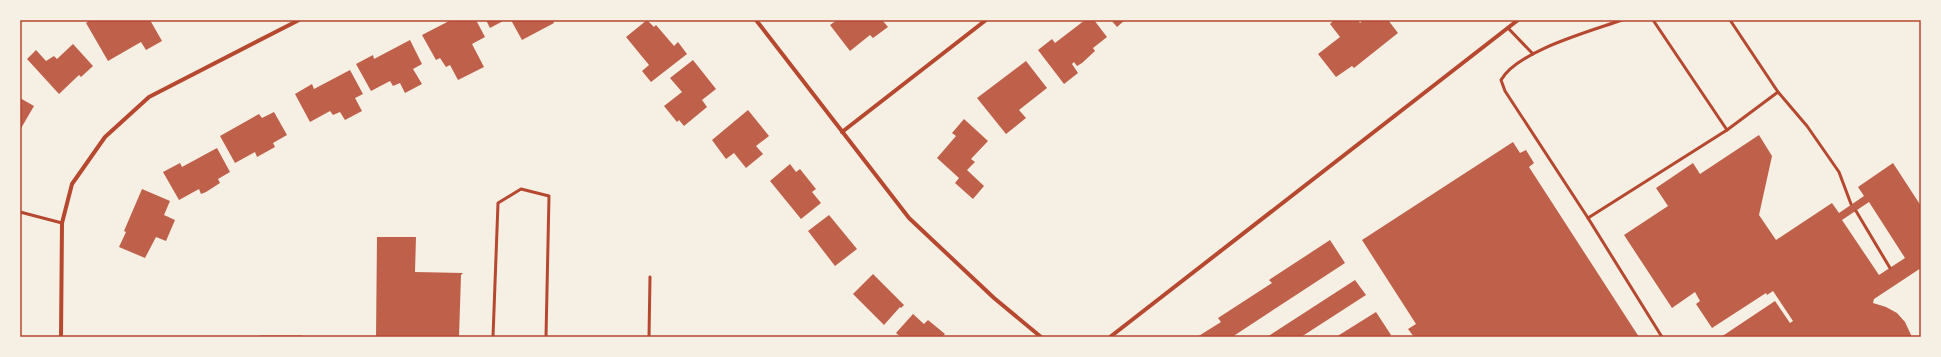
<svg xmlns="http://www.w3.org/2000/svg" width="1941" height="357" font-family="'Fira Sans Condensed',sans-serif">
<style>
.building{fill:#bf614a;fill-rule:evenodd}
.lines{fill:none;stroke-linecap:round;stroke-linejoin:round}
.service{stroke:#b5482f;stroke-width:3}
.minor{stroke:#b5482f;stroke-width:4}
.neatline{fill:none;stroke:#b5482f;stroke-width:1.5}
</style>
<rect width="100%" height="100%" fill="#f6efe4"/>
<g class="building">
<path d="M90,20H150L162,41L146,50L141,42L108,61L86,23Z"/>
<path d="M451,20H476L485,37L472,44L484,67L458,80L450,65L446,67L440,58L436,60L422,35Z"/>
<path d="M486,20H505L490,28Z"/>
<path d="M511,20H553L554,23L522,40Z"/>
<path d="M647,20L654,27L656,25L674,46L678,42L687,54L651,82L642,71L649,65L626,37Z"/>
<path d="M837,20H882L888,27L873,38L870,35L850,51L830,25Z"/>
<path d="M1085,20H1094L1107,37L1093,48L1095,51L1082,63L1077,66L1074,62L1072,64L1078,73L1064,84L1038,50L1052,39L1055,43Z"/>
<path d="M1111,20H1125L1117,27Z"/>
<path d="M1334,20H1358L1360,23L1363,20H1388L1398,33L1354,68L1352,66L1336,77L1318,54L1340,37L1330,24Z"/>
<path d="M410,40L422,64L413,69L422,84L405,93L400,83L393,86L390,81L371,91L356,64L373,55L374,59Z"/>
<path d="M73,44L93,66L81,77L79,75L59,94L27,59L36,50L46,61L54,56L57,59Z"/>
<path d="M693,60L716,89L702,100L707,107L684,126L679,120L677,122L664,106L682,92L670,78Z"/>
<path d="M1026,61L1047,88L1019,110L1026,118L1006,134L977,98Z"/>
<path d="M350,70L363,94L355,98L362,111L345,120L340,112L333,115L330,111L310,122L295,94L312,84L314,89Z"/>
<path d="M20,98L34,106L20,130Z"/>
<path d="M748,110L769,136L756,146L763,154L746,168L734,153L726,159L712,140Z"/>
<path d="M274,112L287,135L273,143L275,147L257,157L255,152L235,163L220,136L259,114L262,118Z"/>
<path d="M964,119L988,141L971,159L975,162L967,170L984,186L973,199L955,183L959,178L937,158L956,136L952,133Z"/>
<path d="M1759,135L1772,156L1759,215L1776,240L1832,203L1839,213L1864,196L1858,187L1893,163L1921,206V268L1874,299L1873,303L1886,307L1897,313L1905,322L1912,337H1721L1775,301L1790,323L1793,321L1773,291L1767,295L1766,293L1712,328L1696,304L1700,301L1695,292L1672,308L1624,235L1668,206L1656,188L1693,163L1700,174ZM1869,202L1905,258L1879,275L1842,220Z"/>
<path d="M1513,142L1520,153L1526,150L1534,163L1529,167L1639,337H1414L1408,329L1416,324L1362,240Z"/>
<path d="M217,148L230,172L218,179L220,183L206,192L201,194L199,189L179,200L163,172L180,163L182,167Z"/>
<path d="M790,164L796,172L800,169L816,189L812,192L821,203L801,219L770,181Z"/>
<path d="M142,189L170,201L164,215L175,220L166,241L156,237L145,258L119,247L126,232L124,231Z"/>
<path d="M829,215L857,249L835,266L808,231Z"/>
<path d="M377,237H416L415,272L463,273L461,275L459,337H376Z"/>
<path d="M1330,240L1345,263L1232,337H1197L1221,322L1218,318L1272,283L1269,280Z"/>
<path d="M873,274L904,305L901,308L900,307L884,325L853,294Z"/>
<path d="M1355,280L1366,295L1301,337H1267Z"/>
<path d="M1376,312L1391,335L1388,337H1336Z"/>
<path d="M913,314L924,324L928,320L945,334L942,337H901L896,333Z"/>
</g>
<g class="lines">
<g class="service">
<path d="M1622,20C1591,31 1517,51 1501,80L1505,91L1588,218L1727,130L1778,92L1730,20"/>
<path d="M1653,20L1727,130"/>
<path d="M1508,28L1533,54"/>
<path d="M1778,92L1807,126L1839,172L1851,204"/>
<path d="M1856,211L1890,268"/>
<path d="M20,212L62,223"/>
<path d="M1588,218L1662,337"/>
<path d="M260,337H302"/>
<path d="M493,337L498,203L521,189L549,196L546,337"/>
<path d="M649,337L650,277"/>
</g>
<g class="minor">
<path d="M756,20L909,218L994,298L1041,337"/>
<path d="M842,132L986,20"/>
<path d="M61,337L62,223L72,184L105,137L149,97L299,20"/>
<path d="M1110,337L1518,20"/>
</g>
</g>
<rect width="1941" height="357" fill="none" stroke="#f6efe4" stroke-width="42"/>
<rect x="21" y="21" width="1899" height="315" class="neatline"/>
</svg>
